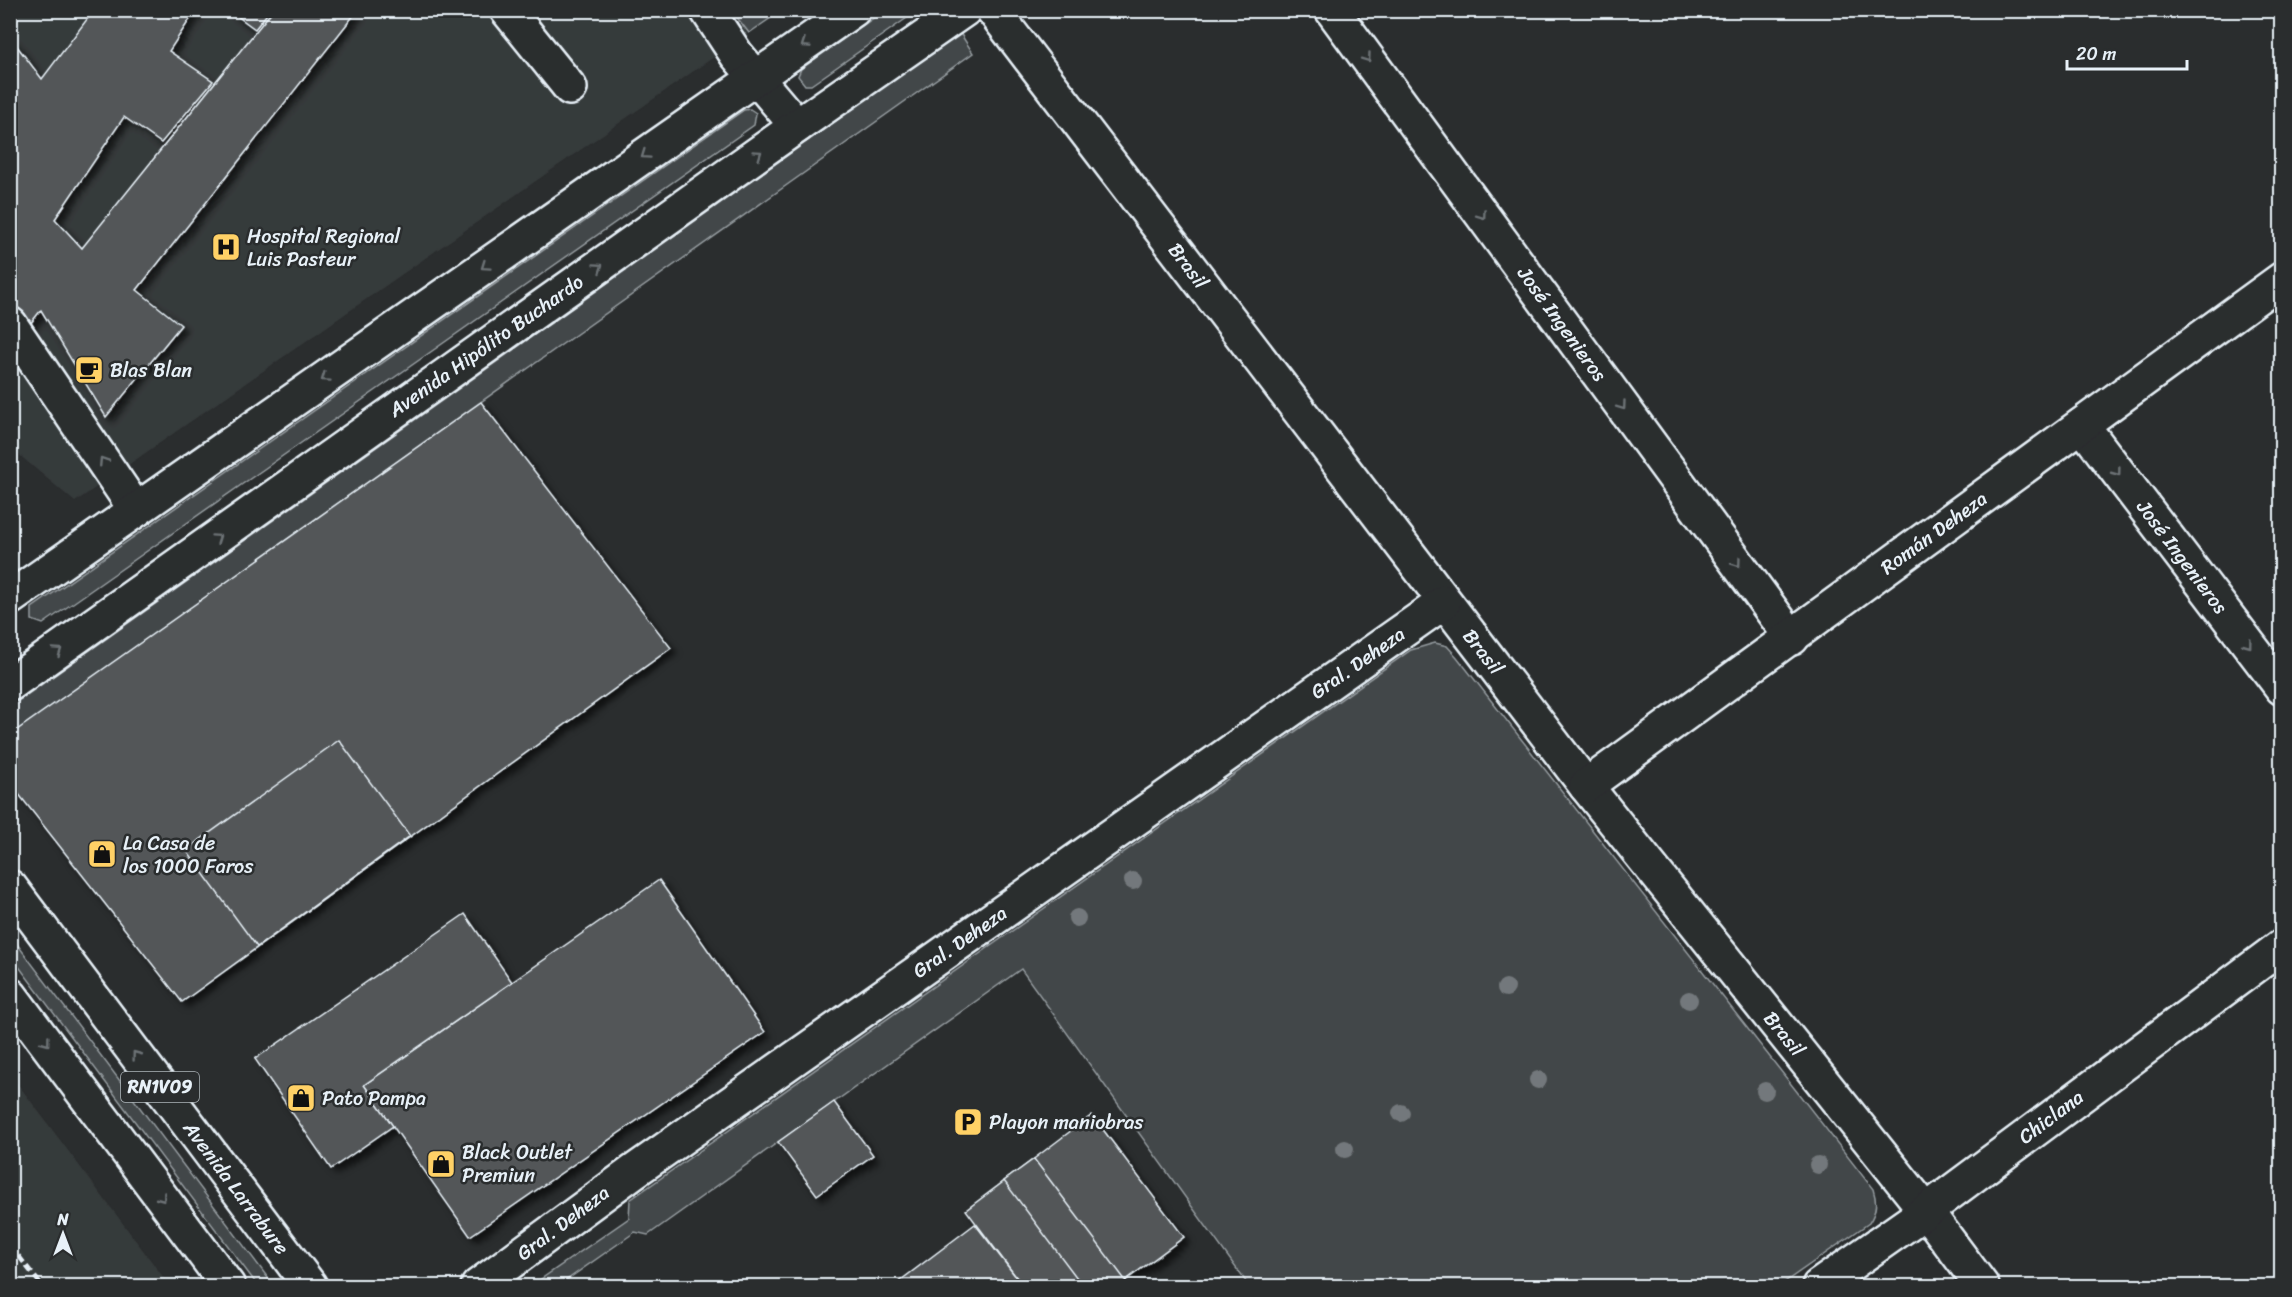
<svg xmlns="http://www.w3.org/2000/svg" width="2292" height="1297" font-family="Sriracha,sans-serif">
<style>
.built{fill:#363a3b}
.green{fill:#424648;stroke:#959ca0;stroke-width:1.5}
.building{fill:#535759;stroke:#e8f1f8;stroke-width:1.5;filter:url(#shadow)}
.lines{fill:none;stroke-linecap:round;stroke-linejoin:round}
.minor-casing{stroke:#e8f1f8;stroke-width:38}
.major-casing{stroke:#e8f1f8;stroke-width:38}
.minor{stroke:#2a2d2e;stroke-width:33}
.major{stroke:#2a2d2e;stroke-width:33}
.rail{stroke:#e8f1f8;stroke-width:4.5;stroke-dasharray:9 4.5;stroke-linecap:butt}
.tree{fill:#73787b}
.oneway{stroke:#6c7275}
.labels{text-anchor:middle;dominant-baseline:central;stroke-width:5;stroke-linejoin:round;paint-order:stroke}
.shield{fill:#2a2d2e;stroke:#afb6bb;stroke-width:1.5}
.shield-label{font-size:18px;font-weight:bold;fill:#e8f1f8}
.poi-label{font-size:20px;fill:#e8f1f8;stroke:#2a2d2e;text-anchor:start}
.street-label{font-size:20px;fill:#e8f1f8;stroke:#2a2d2e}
</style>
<defs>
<filter id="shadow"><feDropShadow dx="5.5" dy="5.5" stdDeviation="3" flood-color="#0009"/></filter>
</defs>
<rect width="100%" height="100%" fill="#2a2d2e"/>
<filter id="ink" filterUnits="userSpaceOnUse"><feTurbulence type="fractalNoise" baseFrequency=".0167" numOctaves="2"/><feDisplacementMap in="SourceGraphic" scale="12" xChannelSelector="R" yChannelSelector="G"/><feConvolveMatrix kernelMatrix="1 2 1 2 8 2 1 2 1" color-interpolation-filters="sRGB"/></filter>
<g filter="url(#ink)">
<g class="built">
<path d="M10,11H780L75,502L11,448Z"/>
<path d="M10,1075H11L170,1286H11Z"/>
</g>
<g class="green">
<path d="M885,10L917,11L811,85H805L798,76L801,69Z"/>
<path d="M732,11H781L749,33Z"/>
<path d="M960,33L973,53L11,735L10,707Z"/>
<path d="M750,109L756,113L754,125L43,624L32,620V608L744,110Z"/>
<path d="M1435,643L1447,646L1457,657L1873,1189C1877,1202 1877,1211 1869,1223L1779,1286H1249L1021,969L648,1235L635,1232L558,1286H531L629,1218L630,1200L1411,650Z"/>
<path d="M11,936L274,1286H258L11,956Z"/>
</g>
<g class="building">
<path d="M94,10H196L169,51L213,81L161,143L124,117L55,219L82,248L273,10H358L137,290L181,325L106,417L41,310L26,329L10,323V37L42,79Z"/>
<path d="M229,10H270L255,29Z"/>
<path d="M481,402L671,648L182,1002L10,783V735Z"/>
<path d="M339,740L410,836L257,947L186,850Z"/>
<path d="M659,880L765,1032L470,1236L364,1085Z"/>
<path d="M465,914L512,982L364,1085L393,1126L331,1169L255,1059Z"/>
<path d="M834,1102L873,1155L817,1195L778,1142Z"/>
<path d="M1092,1115L1184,1237L1118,1286H1023L966,1210Z"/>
<path d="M1034,1159L1126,1281L1118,1286H1083L1004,1181Z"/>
<path d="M975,1224L1023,1286H893Z"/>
</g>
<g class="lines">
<g class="minor-casing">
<g id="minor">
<path d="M507,10L570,88"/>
<path d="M707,10L736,54L797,126"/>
<path d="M993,10L1586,786L1926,1211L1982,1286"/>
<path d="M1332,10L1792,638"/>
<path d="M10,324L136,510"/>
<path d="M2082,425L2282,688"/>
<path d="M10,598L853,10"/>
<path d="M10,684L797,126L964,10"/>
<path d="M1586,786L2282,279"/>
<path d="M478,1286L633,1172L1444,602"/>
<path d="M1819,1286L1926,1211L2282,946"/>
</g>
</g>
<g class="major-casing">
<g id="major">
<path d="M10,887L310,1286"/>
<path d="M10,995L228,1286"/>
</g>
</g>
<use href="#minor" class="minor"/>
<use href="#major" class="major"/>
<path class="rail" d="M10,1245L42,1286"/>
</g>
<g class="tree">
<circle cx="1133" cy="881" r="9"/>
<circle cx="1077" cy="918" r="9"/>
<circle cx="1506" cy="988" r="9"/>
<circle cx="1689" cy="1000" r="9"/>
<circle cx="1538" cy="1080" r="9"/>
<circle cx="1765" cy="1091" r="9"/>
<circle cx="1401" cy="1113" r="9"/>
<circle cx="1345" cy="1149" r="9"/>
<circle cx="1818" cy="1165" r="9"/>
</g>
<defs><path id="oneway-chevron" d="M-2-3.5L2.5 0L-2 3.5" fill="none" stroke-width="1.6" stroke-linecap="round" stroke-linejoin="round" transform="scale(1.5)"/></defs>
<g class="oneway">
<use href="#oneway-chevron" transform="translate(805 44) rotate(146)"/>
<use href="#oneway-chevron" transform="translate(1367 58) rotate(54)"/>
<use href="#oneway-chevron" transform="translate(758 154) rotate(-35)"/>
<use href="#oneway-chevron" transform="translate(645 155) rotate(145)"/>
<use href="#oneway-chevron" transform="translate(1482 215) rotate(54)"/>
<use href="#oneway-chevron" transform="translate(485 266) rotate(145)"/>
<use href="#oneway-chevron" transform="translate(599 267) rotate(-35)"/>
<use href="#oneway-chevron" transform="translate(325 378) rotate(145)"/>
<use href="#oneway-chevron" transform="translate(1622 406) rotate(54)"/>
<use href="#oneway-chevron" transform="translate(103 461) rotate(-123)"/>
<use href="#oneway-chevron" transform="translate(2117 472) rotate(53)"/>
<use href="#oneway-chevron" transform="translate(217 538) rotate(-35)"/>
<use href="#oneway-chevron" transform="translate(1737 563) rotate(54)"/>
<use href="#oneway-chevron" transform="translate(2248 644) rotate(53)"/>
<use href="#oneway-chevron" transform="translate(58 651) rotate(-35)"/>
<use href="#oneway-chevron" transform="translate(46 1042) rotate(53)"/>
<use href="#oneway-chevron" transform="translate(136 1055) rotate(-127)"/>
<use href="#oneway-chevron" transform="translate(162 1198) rotate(53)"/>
</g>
</g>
<defs>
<g id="hospital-square" transform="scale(1.5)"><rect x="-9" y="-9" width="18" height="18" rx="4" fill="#ffd166" stroke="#2a2d2e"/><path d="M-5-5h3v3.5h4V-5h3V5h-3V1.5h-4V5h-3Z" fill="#111"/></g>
<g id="cafe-square" transform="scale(1.5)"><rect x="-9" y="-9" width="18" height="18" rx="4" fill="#ffd166" stroke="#2a2d2e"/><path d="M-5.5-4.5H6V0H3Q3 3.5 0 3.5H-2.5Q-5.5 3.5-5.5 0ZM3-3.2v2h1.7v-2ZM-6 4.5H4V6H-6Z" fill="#111"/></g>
<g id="shop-square" transform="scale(1.5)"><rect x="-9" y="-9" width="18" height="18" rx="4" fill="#ffd166" stroke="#2a2d2e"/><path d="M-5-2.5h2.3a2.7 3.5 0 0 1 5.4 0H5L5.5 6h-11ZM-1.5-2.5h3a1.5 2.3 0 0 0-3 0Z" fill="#111"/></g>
<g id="parking-square" transform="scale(1.5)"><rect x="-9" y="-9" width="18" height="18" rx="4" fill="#ffd166" stroke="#2a2d2e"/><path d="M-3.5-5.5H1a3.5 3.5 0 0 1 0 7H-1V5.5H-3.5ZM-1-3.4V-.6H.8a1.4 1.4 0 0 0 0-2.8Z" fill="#111"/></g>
</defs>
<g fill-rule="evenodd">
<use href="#hospital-square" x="226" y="247"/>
<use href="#cafe-square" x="89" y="370"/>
<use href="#shop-square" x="102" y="854"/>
<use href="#shop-square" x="301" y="1098"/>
<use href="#parking-square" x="968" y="1122"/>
<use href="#shop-square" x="441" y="1164"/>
</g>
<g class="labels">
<rect class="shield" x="121" y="1072" width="78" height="30" rx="4.5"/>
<g class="shield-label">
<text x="160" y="1087">RN1V09</text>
</g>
<g class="poi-label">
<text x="247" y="236">Hospital Regional<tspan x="247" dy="23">Luis Pasteur</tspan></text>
<text x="110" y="370">Blas Blan</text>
<text x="123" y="843">La Casa de<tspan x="123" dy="23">los 1000 Faros</tspan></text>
<text x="322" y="1098">Pato Pampa</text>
<text x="989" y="1122">Playon maniobras</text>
<text x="462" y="1152">Black Outlet<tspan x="462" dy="23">Premiun</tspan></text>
</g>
<g class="street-label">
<text transform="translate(1188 266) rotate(53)">Brasil</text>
<text transform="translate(1562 324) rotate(54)">José Ingenieros</text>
<text transform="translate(486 346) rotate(-35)">Avenida Hipólito Buchardo</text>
<text transform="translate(1934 533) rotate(-36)">Román Deheza</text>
<text transform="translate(2182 557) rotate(53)">José Ingenieros</text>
<text transform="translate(1483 652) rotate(52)">Brasil</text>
<text transform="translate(1358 663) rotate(-35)">Gral. Deheza</text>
<text transform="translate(960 942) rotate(-35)">Gral. Deheza</text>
<text transform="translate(1784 1034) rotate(51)">Brasil</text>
<text transform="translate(2051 1117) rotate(-37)">Chiclana</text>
<text transform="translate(236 1188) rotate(53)">Avenida Larrabure</text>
<text transform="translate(563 1223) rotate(-37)">Gral. Deheza</text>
</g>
</g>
<rect width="2292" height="1297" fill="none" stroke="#2a2d2e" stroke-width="36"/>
<rect x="18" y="18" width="2256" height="1261" fill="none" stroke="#e8f1f8" stroke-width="2" filter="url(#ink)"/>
<g transform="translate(63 1234)" stroke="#2a2d2e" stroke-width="4.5" paint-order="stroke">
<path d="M0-4.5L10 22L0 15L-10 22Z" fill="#e8f1f8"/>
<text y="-9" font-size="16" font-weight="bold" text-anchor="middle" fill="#e8f1f8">N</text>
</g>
<path d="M2067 60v9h120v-9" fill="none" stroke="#e8f1f8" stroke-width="3"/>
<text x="2076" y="60" font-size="18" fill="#e8f1f8" stroke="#2a2d2e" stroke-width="4.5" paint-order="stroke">20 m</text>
</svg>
